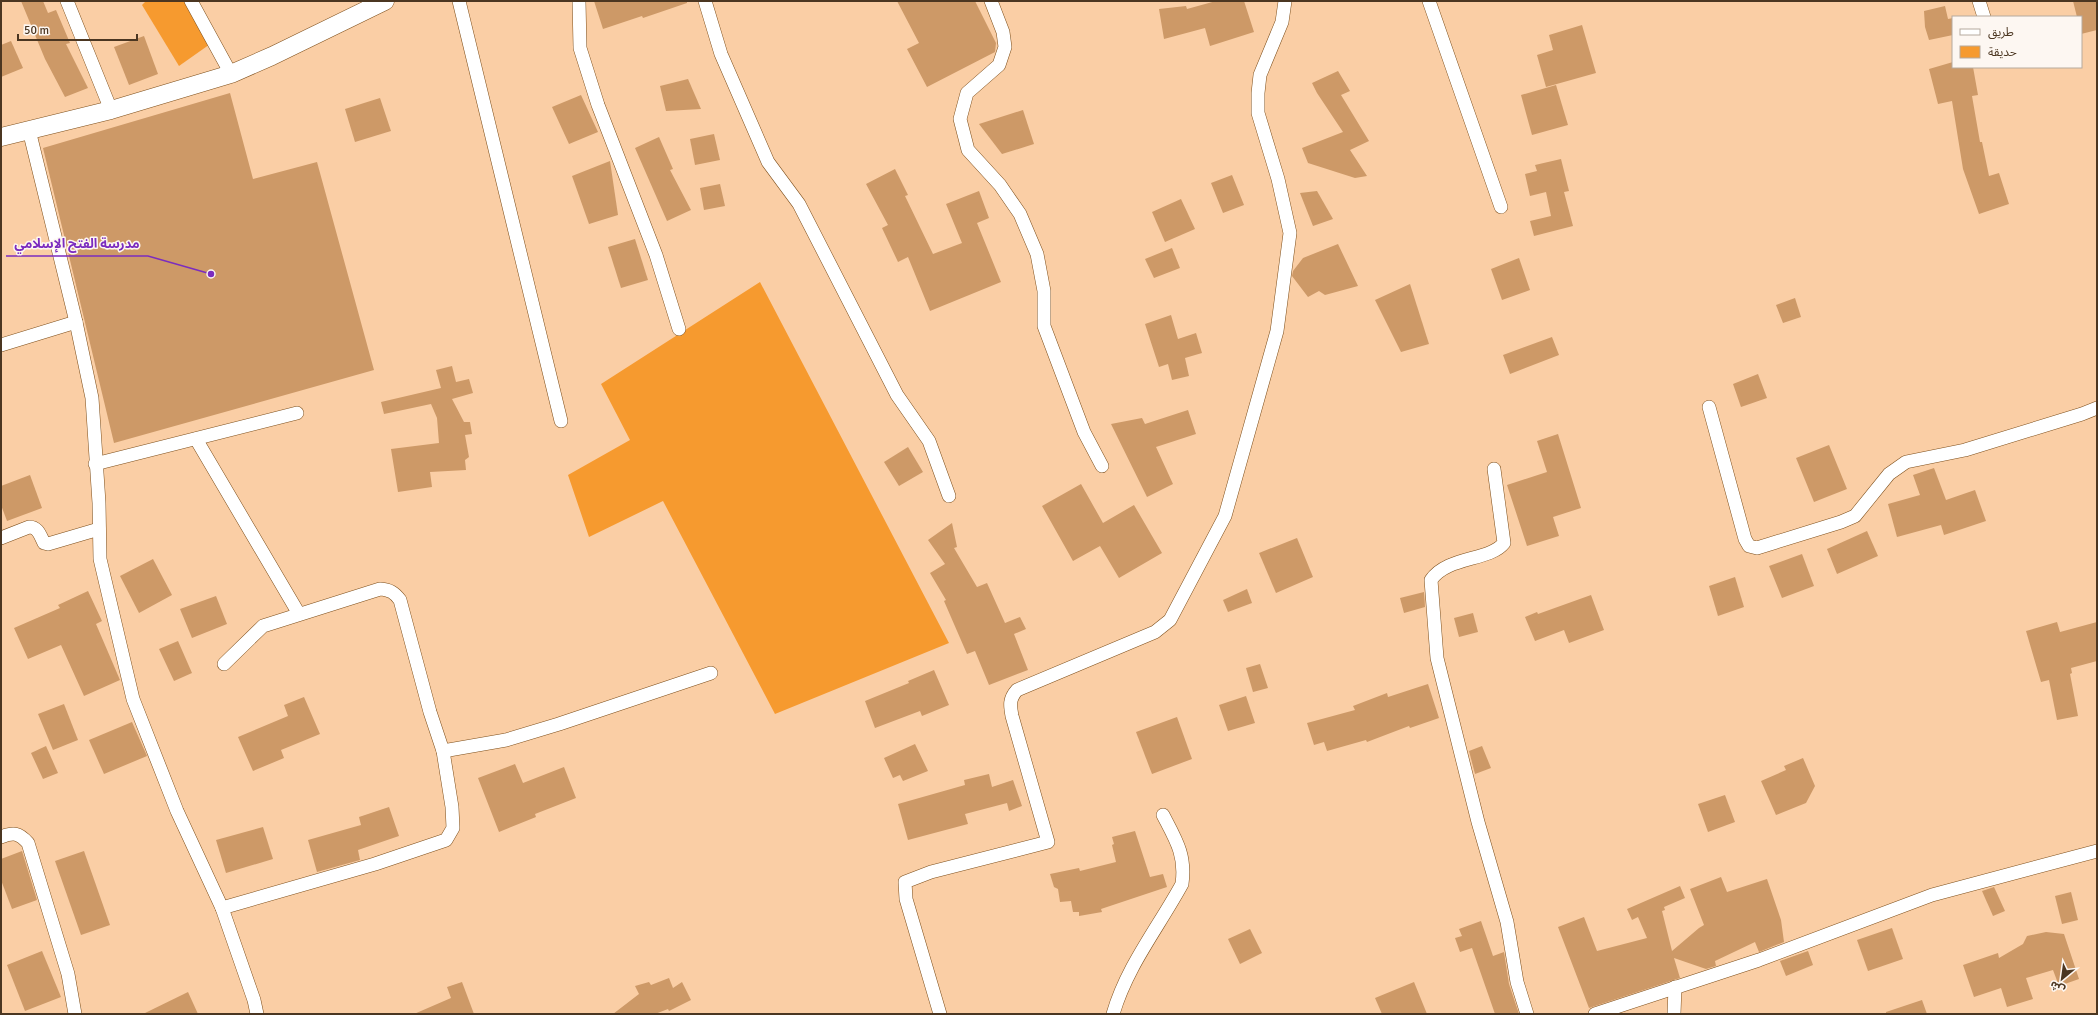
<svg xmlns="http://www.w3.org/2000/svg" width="2098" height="1015" font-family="Signika,'Noto Sans Arabic',sans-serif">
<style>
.green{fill:#f69a2f}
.building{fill:#cd9967}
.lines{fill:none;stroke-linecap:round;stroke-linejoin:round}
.street-casing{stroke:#7e4f1b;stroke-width:14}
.secondary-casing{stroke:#7e4f1b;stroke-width:19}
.street{stroke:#fff;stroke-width:13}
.secondary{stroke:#fff;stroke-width:18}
.leader{fill:none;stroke:#7b2cbf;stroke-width:1.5}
.callout-dot{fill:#7b2cbf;stroke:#fdf7f2;stroke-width:1.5}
.callout-label{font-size:13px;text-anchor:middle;font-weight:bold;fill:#7b2cbf;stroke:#fdf7f2;stroke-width:3;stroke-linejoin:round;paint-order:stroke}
</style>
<rect width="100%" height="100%" fill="#facea5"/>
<g class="green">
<path d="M146,1H190L213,42L179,66L142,5Z"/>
<path d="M760,282L949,643L775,714L663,501L589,537L568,475L630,440L601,384Z"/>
</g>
<g class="building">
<path d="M21,1H43L48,13L56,10L70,43L66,44L88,88L65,97L45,59Z"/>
<path d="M594,1H687V3L643,18L642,16L603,29Z"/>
<path d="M897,1H975L996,43L995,52L927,87L907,49L919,43Z"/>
<path d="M1216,1H1244L1254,32L1210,46L1205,28L1164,39L1159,9L1186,6L1187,9Z"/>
<path d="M2073,1H2097V30L2081,34V17H2077Z"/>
<path d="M1945,6L1948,19L1953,18V35L1929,40L1925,27L1924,11Z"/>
<path d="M1582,25L1596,73L1546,87L1537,55L1553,50L1549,35Z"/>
<path d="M144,36L158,74L129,85L114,47Z"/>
<path d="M11,41L23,68L1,77V45Z"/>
<path d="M1953,62V67H1973L1978,95L1972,96L1980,142H1982L1989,176L1999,173L2009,204L1979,214L1963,169L1952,101L1938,104L1929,69Z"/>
<path d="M1338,71L1350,91L1341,95L1369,141L1350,150L1367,176L1355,178L1308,163L1302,148L1343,132L1317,93L1312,83Z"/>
<path d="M688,79L701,109L666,111L660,86Z"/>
<path d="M1556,85L1568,125L1532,135L1521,95Z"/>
<path d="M230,93L253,179L317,162L374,370L114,443L43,148Z"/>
<path d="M581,95L598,132L569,144L552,107Z"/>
<path d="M380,98L391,131L355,142L345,109Z"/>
<path d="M1023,110L1034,144L1002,154L979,124Z"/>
<path d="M714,134L720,160L695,165L690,139Z"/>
<path d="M659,137L673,169L670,170L691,210L667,221L635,148Z"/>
<path d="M1561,159L1569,191L1564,192L1573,226L1534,236L1530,221L1551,216L1546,192L1530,196L1525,174L1537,171L1535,165Z"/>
<path d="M610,161L618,215L589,224L572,176Z"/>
<path d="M895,169L908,195L905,196L933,254L962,243L946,204L979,191L989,218L977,223L1001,282L930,311L908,257L898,262L882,228L888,225L866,184Z"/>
<path d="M1232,175L1244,205L1223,213L1211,183Z"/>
<path d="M720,184L725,206L704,210L700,188Z"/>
<path d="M1317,191L1333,219L1313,226L1300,193Z"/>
<path d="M1181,199L1195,229L1165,242L1152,212Z"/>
<path d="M635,239L648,280L621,288L608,247Z"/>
<path d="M1338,244L1358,286L1325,295L1319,291L1308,297L1292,276L1293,271L1303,258Z"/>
<path d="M1172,248L1180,268L1154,278L1145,259Z"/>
<path d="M1519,258L1530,290L1502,300L1491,269Z"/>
<path d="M1410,284L1429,344L1401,352L1375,300Z"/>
<path d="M1795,298L1801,317L1783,323L1776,305Z"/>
<path d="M1171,315L1178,339L1196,333L1202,353L1185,358L1189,376L1172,380L1168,364L1159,367L1145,324Z"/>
<path d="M1552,337L1559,355L1510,374L1503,355Z"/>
<path d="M452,366L456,382L469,379L473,393L452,399L464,422H470L472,434L465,435L469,457L465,460L466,470L430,472L432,487L398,492L391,449L439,443L437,418L431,404L384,414L381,402L441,388L436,370Z"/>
<path d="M1758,374L1767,398L1741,407L1733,384Z"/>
<path d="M1188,410L1196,434L1156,447L1173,484L1147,497L1111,424L1142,418L1145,424Z"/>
<path d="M1558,434L1581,508L1553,517L1559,536L1527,546L1507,485L1547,472L1537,441Z"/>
<path d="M1829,445L1847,489L1814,502L1796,458Z"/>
<path d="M908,447L923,472L899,486L884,462Z"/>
<path d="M1934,468L1946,500L1975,490L1986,521L1944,535L1941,525L1897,537L1888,504L1920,495L1913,475Z"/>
<path d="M30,475L42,508L7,521L1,505V486Z"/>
<path d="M1081,484L1103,523L1134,505L1162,553L1119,578L1100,546L1073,561L1042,506Z"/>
<path d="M952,523L957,547L954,548L977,587L987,583L1005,623L1020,617L1026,629L1014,634L1028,670L989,685L975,651L967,654L944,601L946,600L930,573L945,564L928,540Z"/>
<path d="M1867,531L1878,556L1837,574L1827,549Z"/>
<path d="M1297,538L1313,577L1276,593L1259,553Z"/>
<path d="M1802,554L1814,586L1782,598L1769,566Z"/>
<path d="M153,559L172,595L139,613L120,576Z"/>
<path d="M1735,577L1744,607L1718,616L1709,586Z"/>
<path d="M1247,589L1252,603L1228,612L1223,600Z"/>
<path d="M88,591L102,621L96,624L120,680L84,696L61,645L28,659L14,628L60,608L58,605Z"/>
<path d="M1424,592L1425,607L1404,613L1400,598Z"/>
<path d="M1591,595L1604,630L1569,643L1564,630L1535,641L1525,617L1537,612L1538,614Z"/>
<path d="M216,596L227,624L192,638L180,609Z"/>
<path d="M1473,613L1478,632L1459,637L1454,618Z"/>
<path d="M2057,622L2060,632L2097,622V661L2071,668L2072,673L2070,674L2078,716L2057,720L2049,680L2041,682L2026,631Z"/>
<path d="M178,641L192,673L174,681L159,649Z"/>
<path d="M1260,664L1268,688L1253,692L1246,668Z"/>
<path d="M934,670L949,705L922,716L920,711L875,728L865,701L909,683L908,681Z"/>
<path d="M1428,684L1439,718L1410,728L1409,726L1367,742L1366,740L1327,751L1324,742L1314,745L1307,723L1355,710L1353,706L1387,693L1388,697Z"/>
<path d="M1246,696L1255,723L1228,731L1219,705Z"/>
<path d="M304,697L320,734L281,750L284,758L253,771L238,737L288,716L284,705Z"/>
<path d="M64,704L78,740L53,750L38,714Z"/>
<path d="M1177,717L1192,759L1152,774L1136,732Z"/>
<path d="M132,722L147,756L104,774L89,740Z"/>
<path d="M915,744L928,771L903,781L900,775L893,778L884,758Z"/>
<path d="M46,746L58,773L43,779L31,753Z"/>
<path d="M1482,746L1491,768L1475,774L1469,751Z"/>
<path d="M1803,758L1815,786L1806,803L1776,815L1761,781L1786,770L1784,766Z"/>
<path d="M515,764L523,783L564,767L576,798L535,814L536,817L499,832L478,778Z"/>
<path d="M989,774L992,787L1013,780L1022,806L1009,811L1007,803L965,814L968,824L908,840L898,804L965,785L964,780Z"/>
<path d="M1725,795L1735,822L1708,832L1698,804Z"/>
<path d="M389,807L399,836L358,850L360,860L317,872L308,840L361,825L359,817Z"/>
<path d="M263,827L273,859L226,873L216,840Z"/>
<path d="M1135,831L1150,877L1163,874L1167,887L1101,909L1102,912L1079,916V912H1073L1071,901L1060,902L1058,889L1054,887L1050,874L1079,868L1080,871L1116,862L1112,845L1114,844L1112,837Z"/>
<path d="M22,851L37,900L12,909L1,880V859Z"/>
<path d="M84,851L110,925L81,935L55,861Z"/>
<path d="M1721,877L1727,892L1767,879L1781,920L1784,942L1759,952L1755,942L1715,961L1716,966L1706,969L1674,958L1680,978L1589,1008L1558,927L1584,917L1597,951L1647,938L1638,917L1632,920L1627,909L1680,886L1685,898L1664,907L1665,910L1662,911L1672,951L1699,928L1704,925L1690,889Z"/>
<path d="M1994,887L2005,911L1993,916L1982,891Z"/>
<path d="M2071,892L2078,920L2062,924L2055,896Z"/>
<path d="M1481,921L1493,956L1504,952L1509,984L1519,1014H1495L1472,948L1460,952L1455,938L1462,936L1459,929Z"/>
<path d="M1892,928L1903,959L1868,971L1857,940Z"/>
<path d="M1250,929L1262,953L1240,964L1228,939Z"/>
<path d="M2046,932L2064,934L2079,979L2059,986L2053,970L2026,978L2033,999L2007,1007L2001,988L1974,997L1963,965L1998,953L1999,958L2023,944L2027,936Z"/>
<path d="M42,951L61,997L25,1011L7,965Z"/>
<path d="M1808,951L1813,965L1786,976L1780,961Z"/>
<path d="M669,978L673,988L682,982L691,1000L669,1011L668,1009L655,1014H613L639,994L635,986L649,982L651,985Z"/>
<path d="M462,982L474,1014H414L451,998L447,987Z"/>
<path d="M1414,982L1427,1014H1382L1375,998Z"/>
<path d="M188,992L198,1014H143Z"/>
<path d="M1922,1000L1927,1014H1886V1012Z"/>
</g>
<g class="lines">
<g class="street-casing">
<g id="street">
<path d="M67,1L111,110"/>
<path d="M191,1L231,74"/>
<path d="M459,1L561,421"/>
<path d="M579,1L580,48L598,105L656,255L679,329"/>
<path d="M705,1L721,54L768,162L799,204L897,395L929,441L949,496"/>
<path d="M991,1L1003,32L1005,47L999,65L967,93L960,119L968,150L1000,185L1020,214L1037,254L1044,291V326L1084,432L1102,466"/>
<path d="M1429,1L1501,207"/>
<path d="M1979,1L1984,17"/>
<path d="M29,130L76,322L92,398L99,503L100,559L133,699L177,811L222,908L254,1000L257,1014"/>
<path d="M1,345L76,322"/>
<path d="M1709,407L1745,539L1749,546L1757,548L1841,522L1855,516L1889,474L1906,462L1965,450L2082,414L2097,408"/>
<path d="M196,439L299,614"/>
<path d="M95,464L297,413"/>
<path d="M1494,469L1504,543C1490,561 1447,556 1431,580L1437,658L1478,822L1507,922L1517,982L1527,1014"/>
<path d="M1,538L29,527C38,527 40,535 44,543L48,544L99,529"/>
<path d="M443,751L506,740L559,724L711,673"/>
<path d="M1,837C14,832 19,833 28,843L68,974L75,1014"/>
<path d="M222,908L375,864L446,840L453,828L452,807L443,751L430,712L400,600C394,592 390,590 380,589L263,626L224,664"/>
<path d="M940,1014L906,899L905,882L931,872L1048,842L1012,716C1010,705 1009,699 1017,690L1155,632L1170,620L1225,516L1277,331L1290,233L1278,179L1258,113V93L1260,75L1282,22L1285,1"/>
<path d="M1113,1014C1127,966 1158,928 1182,884C1186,855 1176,840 1163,815"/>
<path d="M1595,1014L1759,960L1932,895L2097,851"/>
<path d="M1674,1014L1675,987"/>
</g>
</g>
<g class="secondary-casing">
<path id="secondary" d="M1,137L111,110L231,74L272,56L385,1"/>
</g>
<use href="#street" class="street"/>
<use href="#secondary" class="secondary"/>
</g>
<path class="leader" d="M211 274L148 256H6"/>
<circle class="callout-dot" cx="211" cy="274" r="4"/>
<g class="callout-label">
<text x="77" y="248">مدرسة الفتح الإسلامي</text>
</g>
<rect width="2098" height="1015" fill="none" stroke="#4b3621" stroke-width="4"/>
<rect x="1952" y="16" width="130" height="52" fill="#fdf7f2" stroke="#b6aa9e"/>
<rect x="1960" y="29" width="20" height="6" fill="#ffffff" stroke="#b6aa9e"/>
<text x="1988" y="36" font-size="12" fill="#4b3621">طريق</text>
<rect x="1960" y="46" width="20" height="12" fill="#f69a2f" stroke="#b6aa9e"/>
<text x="1988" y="56" font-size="12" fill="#4b3621">حديقة</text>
<g transform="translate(2062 979) rotate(209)" stroke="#fdf7f2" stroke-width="3" paint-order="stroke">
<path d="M0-3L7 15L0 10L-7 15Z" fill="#4b3621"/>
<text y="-6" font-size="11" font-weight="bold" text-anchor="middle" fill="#4b3621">ش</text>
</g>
<path d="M18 34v6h119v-6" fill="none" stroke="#4b3621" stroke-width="2"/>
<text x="24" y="34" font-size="12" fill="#4b3621" stroke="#fdf7f2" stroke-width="3" paint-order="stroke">50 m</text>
</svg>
